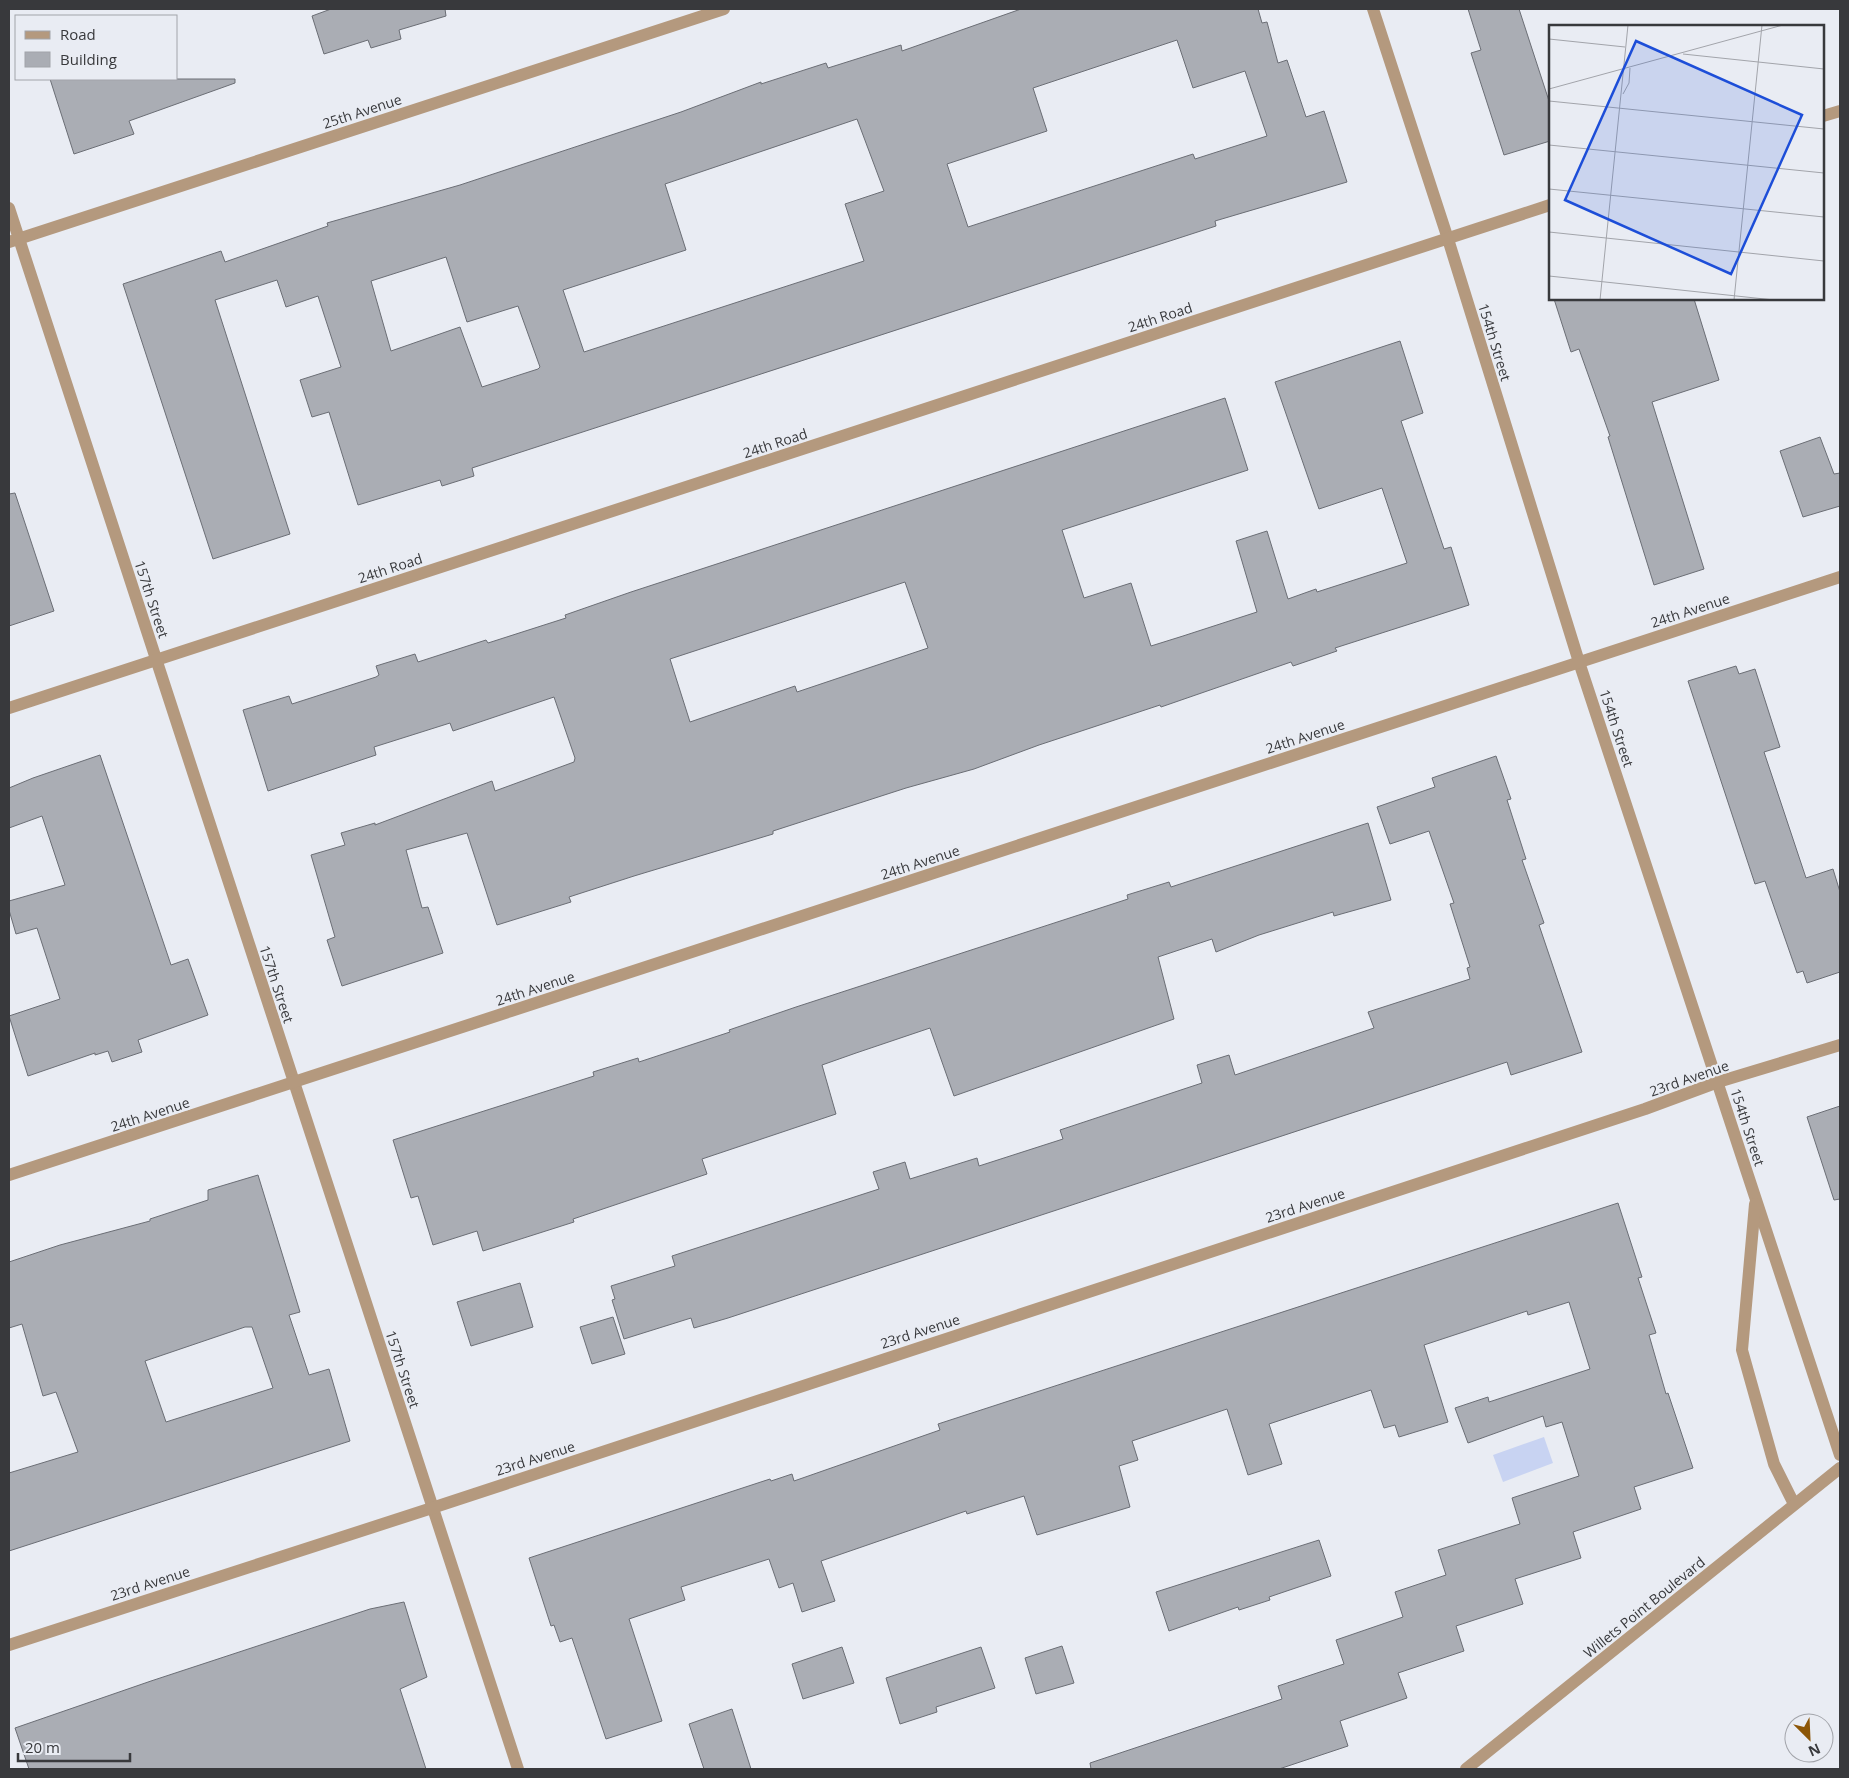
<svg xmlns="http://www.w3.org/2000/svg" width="1849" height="1778" font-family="'Open Sans',sans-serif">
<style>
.water{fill:#c8d3f2}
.building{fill:#aaadb4;stroke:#6b6e75;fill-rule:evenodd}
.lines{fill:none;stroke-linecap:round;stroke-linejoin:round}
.minor{stroke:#b4997e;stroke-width:12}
.labels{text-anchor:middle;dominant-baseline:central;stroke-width:4.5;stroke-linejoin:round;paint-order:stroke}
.street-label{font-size:14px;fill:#38393c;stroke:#e9ecf3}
.inset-road{fill:none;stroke:#a2a4aa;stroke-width:1}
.view{fill:#1d4ed8;fill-opacity:0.15;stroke:#1d4ed8;stroke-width:2.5}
.inset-edge{fill:none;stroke:#38393c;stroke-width:2.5}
</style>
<rect width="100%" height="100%" fill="#e9ecf3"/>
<path class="water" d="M1544,1437L1553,1463L1503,1482L1493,1455Z"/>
<g class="building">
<path d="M331,9H445L446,16L399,30L401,39L371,48L368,40L324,54L312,16Z"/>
<path d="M1021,9H1258L1262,23L1267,22L1278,63L1287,60L1306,117L1324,111L1347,182L1215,221L1216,226L472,468L474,476L442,486L440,480L358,505L329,412L312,417L300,380L341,367L318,296L286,307L277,280L215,300L290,534L213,559L123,284L221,251L225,262L328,226L327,223L460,185L681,112L761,82V84L826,63L828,68L901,45L902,51ZM1177,40L1193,88L1245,71L1267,136L1195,159L1193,154L968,227L947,164L1047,131L1033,88ZM857,119L884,191L845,204L864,261L584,352L563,290L686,250L665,184ZM446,257L467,322L518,306L540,367L538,369L482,387L460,327L391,351L371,281Z"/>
<path d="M1468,9H1519L1550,104V141L1504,155L1471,53L1481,50Z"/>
<path d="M50,79H235V83L129,121L134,134L74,154Z"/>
<path d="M1554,299H1694L1719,380L1652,402L1704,569L1654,585L1608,437L1610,436L1579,349L1571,352Z"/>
<path d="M1400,341L1423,413L1401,421L1444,549L1451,547L1469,605L1335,648L1337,651L1293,666L1291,662L1161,707L1160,705L1039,745L974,769L906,788L773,831V834L634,876L569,897L571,902L497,925L467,833L406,850L422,908L428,907L443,953L342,986L327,940L335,937L311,855L345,845L341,833L375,823V825L492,781L495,791L574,762L575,758L554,697L453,731L450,723L374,747L376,755L268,791L243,710L289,696L292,704L376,677L379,675L376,666L415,654L418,662L486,640L488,643L566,618L565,615L631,592L1225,398L1248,470L1062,530L1084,598L1131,583L1151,646L1183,636L1257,612L1236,541L1267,531L1288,599L1316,589L1317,592L1407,563L1382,488L1319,509L1275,382ZM905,582L928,648L797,692L795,686L690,722L670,659Z"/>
<path d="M1820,437L1834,474L1840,473V506L1803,517L1780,451Z"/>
<path d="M15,493L54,611L9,626V494Z"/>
<path d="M1736,666L1739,674L1755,669L1780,747L1764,752L1806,878L1833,869L1840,892V972L1807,983L1803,971L1797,973L1765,881L1755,884L1688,681Z"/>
<path d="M100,755L171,965L188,959L208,1015L138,1040L142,1052L112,1062L108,1051L95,1055V1053L28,1076L9,1016L60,999L37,928L16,934L9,910V901L65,885L42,816L9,828V788L33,778Z"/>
<path d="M1496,756L1511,799L1507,800L1526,859L1522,860L1544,923L1539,925L1582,1052L1511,1075L1507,1062L728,1318L694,1328L691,1318L624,1339L612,1300L615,1299L611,1286L675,1266L672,1256L879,1189L873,1172L905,1162L910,1179L977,1158L979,1166L1063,1139L1060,1130L1202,1083L1197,1065L1229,1055L1235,1075L1374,1028L1368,1012L1470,979L1467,968L1470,967L1450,904L1454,903L1429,831L1390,844L1377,807L1435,787L1432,778Z"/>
<path d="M1368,823L1391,900L1334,916L1333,912L1259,935L1216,952L1212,939L1158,957L1174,1019L954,1096L930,1028L856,1053L822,1065L836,1114L702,1159L707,1174L573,1219L574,1222L483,1251L477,1231L433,1245L418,1196L411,1198L393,1140L594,1076L593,1072L638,1058L639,1062L730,1032L729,1030L796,1007L1128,899L1127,895L1169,882L1171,887Z"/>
<path d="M1840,1106V1199L1834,1200L1807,1117Z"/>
<path d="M258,1175L300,1312L289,1315L309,1375L329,1369L350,1441L9,1551V1473L78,1452L56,1392L43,1396L22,1324L9,1328V1262L60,1245L150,1221V1219L208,1200V1190ZM245,1327H252L273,1388L166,1422L145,1361Z"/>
<path d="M1618,1203L1642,1277L1638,1278L1656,1333L1649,1335L1666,1394L1668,1393L1693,1468L1634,1487L1641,1509L1573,1532L1581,1558L1515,1579L1523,1604L1456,1626L1464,1651L1398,1673L1407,1698L1340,1721L1348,1746L1279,1769H1091L1090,1763L1282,1699L1278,1686L1344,1664L1336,1640L1403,1617L1395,1592L1446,1575L1438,1550L1520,1524L1512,1498L1579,1476L1562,1422L1546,1427L1543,1416L1468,1443L1455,1408L1488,1397L1489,1402L1590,1369L1569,1302L1528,1315L1527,1311L1424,1345L1448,1422L1399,1437L1395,1425L1384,1428L1371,1390L1269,1424L1282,1464L1248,1475L1227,1409L1132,1441L1138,1460L1119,1466L1130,1507L1037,1535L1024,1496L967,1514L966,1511L821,1561L835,1601L802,1612L793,1583L779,1588L769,1559L681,1587L685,1600L629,1619L662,1721L606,1739L572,1638L560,1642L554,1625L551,1626L529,1558L770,1479L771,1481L792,1474L794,1481L940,1430L938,1424Z"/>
<path d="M520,1283L533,1327L471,1346L457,1302Z"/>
<path d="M613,1317L625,1354L592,1364L580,1327Z"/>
<path d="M1319,1540L1331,1576L1269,1597L1270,1600L1239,1610L1238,1607L1169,1631L1156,1592Z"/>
<path d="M404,1602L427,1677L400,1689L426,1769H29L15,1728L151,1681L370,1609Z"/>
<path d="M1062,1646L1074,1683L1036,1694L1025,1658Z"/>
<path d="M842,1647L854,1683L803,1699L792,1664Z"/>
<path d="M981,1647L995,1688L936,1707L937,1712L900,1724L886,1678Z"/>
<path d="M732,1709L751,1769H704L689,1724Z"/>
</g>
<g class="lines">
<g class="minor">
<path d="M1373,9L1448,239L1579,662L1840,1455"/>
<path d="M1823,116L1840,111"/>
<path d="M9,208L518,1769"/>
<path d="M9,242L724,9"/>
<path d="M9,708L1550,205"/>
<path d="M9,1175L1840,577"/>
<path d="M1755,1204L1742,1350L1774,1464L1794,1504"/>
<path d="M9,1645L432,1508L1645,1109L1718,1082L1840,1045"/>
<path d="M1466,1769L1840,1468"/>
</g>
</g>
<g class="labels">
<g class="street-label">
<text transform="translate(362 111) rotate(-18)">25th Avenue</text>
<text transform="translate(1160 317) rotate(-18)">24th Road</text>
<text transform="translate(1495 342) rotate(73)">154th Street</text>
<text transform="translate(775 443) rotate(-18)">24th Road</text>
<text transform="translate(390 568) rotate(-18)">24th Road</text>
<text transform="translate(152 599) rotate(72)">157th Street</text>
<text transform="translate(1690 610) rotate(-18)">24th Avenue</text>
<text transform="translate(1617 728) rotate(72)">154th Street</text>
<text transform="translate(1305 736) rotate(-18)">24th Avenue</text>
<text transform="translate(920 862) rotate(-18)">24th Avenue</text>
<text transform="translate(277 984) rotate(72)">157th Street</text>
<text transform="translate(535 988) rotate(-18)">24th Avenue</text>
<text transform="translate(1689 1078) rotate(-19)">23rd Avenue</text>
<text transform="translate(150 1114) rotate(-18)">24th Avenue</text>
<text transform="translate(1748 1127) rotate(72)">154th Street</text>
<text transform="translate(1305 1205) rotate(-18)">23rd Avenue</text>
<text transform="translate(920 1331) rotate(-18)">23rd Avenue</text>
<text transform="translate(403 1369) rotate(72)">157th Street</text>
<text transform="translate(535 1458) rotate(-18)">23rd Avenue</text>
<text transform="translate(150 1583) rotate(-18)">23rd Avenue</text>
<text transform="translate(1644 1607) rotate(-39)">Willets Point Boulevard</text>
</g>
</g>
<g transform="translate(1549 25)">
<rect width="275" height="275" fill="#e9ecf3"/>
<path class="inset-road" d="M0,14L76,22M134,29L275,44M0,64L234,0M74,69L80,58L81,43M0,76L275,104M0,120L275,148M0,164L275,192M0,207L275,236M0,251L225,275M51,275L79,0M185,275L213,0"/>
<path class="view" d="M87,16L253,90L182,249L16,175Z"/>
<rect width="275" height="275" class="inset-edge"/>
</g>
<rect width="1849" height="1778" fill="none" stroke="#38393c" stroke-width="20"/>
<rect x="15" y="15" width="162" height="65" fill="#e9ecf3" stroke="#a2a4aa"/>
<rect x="25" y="31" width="25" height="8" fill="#b4997e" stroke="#a2a4aa"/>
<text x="60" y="40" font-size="15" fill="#38393c">Road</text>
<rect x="25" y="52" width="25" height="15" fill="#aaadb4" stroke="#a2a4aa"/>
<text x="60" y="65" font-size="15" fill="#38393c">Building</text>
<g transform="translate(1809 1738) rotate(156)"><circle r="24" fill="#e9ecf3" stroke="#a2a4aa"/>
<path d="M0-4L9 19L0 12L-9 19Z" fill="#8c5607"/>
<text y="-8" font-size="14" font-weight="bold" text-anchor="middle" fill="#38393c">N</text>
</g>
<path d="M18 1753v8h112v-8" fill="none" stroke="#38393c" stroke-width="2.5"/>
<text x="25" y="1753" font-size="15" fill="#38393c" stroke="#e9ecf3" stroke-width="4" paint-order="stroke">20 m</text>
</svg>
